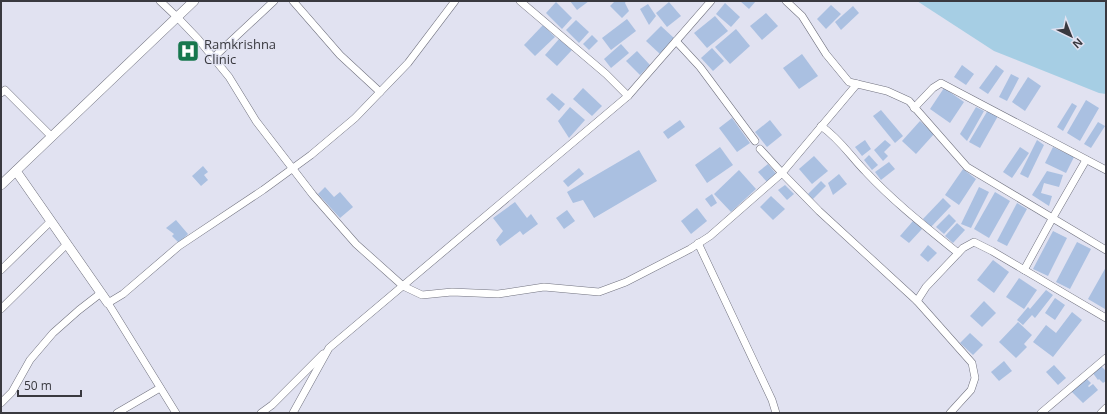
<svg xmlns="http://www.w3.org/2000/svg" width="1107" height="414" font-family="'Open Sans',sans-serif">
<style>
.water{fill:#a6cee4}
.building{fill:#aac0e1}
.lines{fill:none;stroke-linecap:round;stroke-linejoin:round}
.street-casing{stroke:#71727f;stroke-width:8}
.secondary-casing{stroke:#71727f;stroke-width:10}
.street{stroke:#fff;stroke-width:7}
.secondary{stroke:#fff;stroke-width:9}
.labels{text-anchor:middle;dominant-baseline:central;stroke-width:3;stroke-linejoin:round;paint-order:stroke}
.poi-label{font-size:13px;fill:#39393f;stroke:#e1e2f1;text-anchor:start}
</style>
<rect width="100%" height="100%" fill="#e1e2f1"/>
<path class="water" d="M917,1H1106V94L1099,93L994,51Z"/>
<g class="building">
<path d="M570,1H589L577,10Z"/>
<path d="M615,1H626L625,3L629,11L622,18L610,6Z"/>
<path d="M740,1H756L749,9Z"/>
<path d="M556,2L572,18L562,29L546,13Z"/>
<path d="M669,2L681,16L667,27L656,13Z"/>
<path d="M725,3L740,17L731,27L716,14Z"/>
<path d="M648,4L656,16L649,25L640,9Z"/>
<path d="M831,5L841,14L826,29L817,19Z"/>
<path d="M853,6L859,13L841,30L835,22Z"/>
<path d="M766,13L778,26L762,40L750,26Z"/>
<path d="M715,16L728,31L707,48L694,33Z"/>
<path d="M627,19L636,31L611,50L602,38Z"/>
<path d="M576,20L589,32L579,43L566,30Z"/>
<path d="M543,25L555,37L535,56L524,45Z"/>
<path d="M661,26L675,39L660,54L646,41Z"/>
<path d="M736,29L750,46L730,64L715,47Z"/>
<path d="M592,35L598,41L589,50L583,44Z"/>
<path d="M559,39L572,50L557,66L545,55Z"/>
<path d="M189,42L198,53L188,62L179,51Z"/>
<path d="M621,44L629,53L611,68L604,59Z"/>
<path d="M712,48L724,61L713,71L701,58Z"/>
<path d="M637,51L650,65L640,75L626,61Z"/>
<path d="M802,54L818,76L799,89L783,68Z"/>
<path d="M962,65L974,74L966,85L954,77Z"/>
<path d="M996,65L1004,71L988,94L979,88Z"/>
<path d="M1011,74L1019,78L1007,101L999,97Z"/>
<path d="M1028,77L1041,86L1025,111L1012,102Z"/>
<path d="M583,88L602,106L592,116L573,99Z"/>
<path d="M944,88L964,102L950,123L930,109Z"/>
<path d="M552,93L565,104L559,111L546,99Z"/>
<path d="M1086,100L1099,108L1080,141L1067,133Z"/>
<path d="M1072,103L1077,106L1063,131L1057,127Z"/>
<path d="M570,107L585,120L569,138L558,121Z"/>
<path d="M976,107L984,111L967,141L960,134Z"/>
<path d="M881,110L903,136L895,143L873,116Z"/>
<path d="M988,110L998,116L980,148L969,142Z"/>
<path d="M732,118L750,143L737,152L719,128Z"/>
<path d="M680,120L685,127L668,139L663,132Z"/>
<path d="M770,120L782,135L767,147L755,132Z"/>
<path d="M920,121L934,134L916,154L902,141Z"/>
<path d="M1098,122L1105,126L1091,148L1084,144Z"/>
<path d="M865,140L871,149L862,156L855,147Z"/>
<path d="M885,140L891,145L884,152L888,156L883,161L874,150Z"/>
<path d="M1037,140L1044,145L1028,178L1020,174Z"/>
<path d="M720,147L733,165L707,183L695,165Z"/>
<path d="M1020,147L1029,153L1012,178L1003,172Z"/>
<path d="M1053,147L1074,157L1066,173L1045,163Z"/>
<path d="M639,150L657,181L594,218L583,200L573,203L567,192Z"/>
<path d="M869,155L878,165L872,170L864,160Z"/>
<path d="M814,156L828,171L812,184L799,169Z"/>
<path d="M889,162L895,169L881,180L875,172Z"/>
<path d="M768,164L777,175L768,183L758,172Z"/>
<path d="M203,166L208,172L204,175L208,180L201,186L192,176Z"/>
<path d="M579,168L584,174L568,187L563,181Z"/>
<path d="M963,169L976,179L959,205L945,195Z"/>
<path d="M739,170L756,189L731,212L714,194Z"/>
<path d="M1047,171L1063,175L1059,187L1044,183L1041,193L1052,196L1049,206L1032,195Z"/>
<path d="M839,174L847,184L833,195L828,183Z"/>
<path d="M821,181L826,186L813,199L808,194Z"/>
<path d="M785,185L794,194L787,200L778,190Z"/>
<path d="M325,187L334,197L340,192L353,207L340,218L318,194Z"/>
<path d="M979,187L989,192L971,228L961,224Z"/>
<path d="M995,192L1010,201L989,238L974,229Z"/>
<path d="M712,194L717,203L711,207L705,199Z"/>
<path d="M771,196L785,209L773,220L760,207Z"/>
<path d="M943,198L951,206L931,227L923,219Z"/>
<path d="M515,202L527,218L531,214L538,224L523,235L520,231L500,246L496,240L503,231L493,218Z"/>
<path d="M1017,203L1027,209L1007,246L997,241Z"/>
<path d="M697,208L707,221L691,234L681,221Z"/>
<path d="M567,210L575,221L564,229L556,218Z"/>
<path d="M949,214L956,221L944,234L936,227Z"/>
<path d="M176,220L188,234L179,243L172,236L174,234L166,228Z"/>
<path d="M913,221L922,229L909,243L900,236Z"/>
<path d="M957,223L965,230L953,243L945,236Z"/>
<path d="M1053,231L1067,238L1048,276L1033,269Z"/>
<path d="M1077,242L1091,249L1070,289L1056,282Z"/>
<path d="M928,245L937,253L928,262L920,255Z"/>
<path d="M993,260L1009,272L994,293L977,280Z"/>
<path d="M1106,267V306L1105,309L1088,299Z"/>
<path d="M1019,278L1037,290L1024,309L1006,297Z"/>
<path d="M1046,290L1053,295L1035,318L1032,315L1023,325L1017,320L1028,307L1030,309Z"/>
<path d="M1055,298L1065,305L1055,320L1045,313Z"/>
<path d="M984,301L996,313L982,327L970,316Z"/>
<path d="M1072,312L1082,320L1053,357L1033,342L1046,325L1056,333Z"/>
<path d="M1018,322L1032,335L1024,344L1027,347L1016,358L999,342Z"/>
<path d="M970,333L983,345L973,355L960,343Z"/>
<path d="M1004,361L1012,371L999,381L991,372Z"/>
<path d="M1054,365L1066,378L1058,385L1046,372Z"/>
<path d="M1100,365L1106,371V381L1103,383L1099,379L1098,380L1092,372Z"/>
<path d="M1086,378L1091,383L1088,386L1089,387L1093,384L1098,390L1083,403L1071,391Z"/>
</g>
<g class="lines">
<g class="street-casing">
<g id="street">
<path d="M160,1L177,17L198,39L229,77L256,121L313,195L356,244L403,286L422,295L452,292L498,294L544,287L599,292L626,282L690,249L710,236L782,173L760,149"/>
<path d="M293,1L340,55L380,92"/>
<path d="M520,1L606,74L628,96"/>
<path d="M786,1L802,16L826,54L849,82L887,91L909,101L967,167L1106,250"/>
<path d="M676,41L700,67L755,141"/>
<path d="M213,58L274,1"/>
<path d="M857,84L782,173L819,211L917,301L926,287L963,248L974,242L992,251L1106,318"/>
<path d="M1,93L5,90L52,137"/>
<path d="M914,108L933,88L941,83L1106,170"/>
<path d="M821,126C840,139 851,157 866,172C894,202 926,227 958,253"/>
<path d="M698,243L772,400L776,413"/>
<path d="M1,270L51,221"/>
<path d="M1024,270L1052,219L1086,160"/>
<path d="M917,301L972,363L975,378L971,390L950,413"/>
<path d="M1,309L67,244"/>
<path d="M1,403L12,392L30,360L53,333L79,310L101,293"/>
<path d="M117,413L160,388"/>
<path d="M176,413L108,303L123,294L179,246L263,190L311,155L355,118L408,63L455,1"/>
<path d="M261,413L272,405L323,354"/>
<path d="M293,413L329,348L628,96L711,1"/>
<path d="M1041,413L1106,358"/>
<path d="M1101,413L1106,408"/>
</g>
</g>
<g class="secondary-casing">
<g id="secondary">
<path d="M16,171L108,303"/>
<path d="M1,185L194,1"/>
</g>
</g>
<use href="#street" class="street"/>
<use href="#secondary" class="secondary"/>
</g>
<defs>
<g id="hospital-square" transform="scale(1.15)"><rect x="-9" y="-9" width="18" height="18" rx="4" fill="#17774e" stroke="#e1e2f1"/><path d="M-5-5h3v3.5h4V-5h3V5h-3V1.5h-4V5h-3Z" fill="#fff"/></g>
</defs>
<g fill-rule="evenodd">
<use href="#hospital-square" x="188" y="51"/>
</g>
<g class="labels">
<g class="poi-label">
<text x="204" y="44">Ramkrishna<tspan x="204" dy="15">Clinic</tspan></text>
</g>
</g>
<rect width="1107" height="414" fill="none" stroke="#39393f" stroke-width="4"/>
<g transform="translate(1071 36) rotate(137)" stroke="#e1e2f1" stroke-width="3" paint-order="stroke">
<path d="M0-3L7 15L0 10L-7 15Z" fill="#39393f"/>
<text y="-6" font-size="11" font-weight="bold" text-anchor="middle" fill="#39393f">N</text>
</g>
<path d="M18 390v6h63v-6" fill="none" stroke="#39393f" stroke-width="2"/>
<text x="24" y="390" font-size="12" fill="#39393f" stroke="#e1e2f1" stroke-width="3" paint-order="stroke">50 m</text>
</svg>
